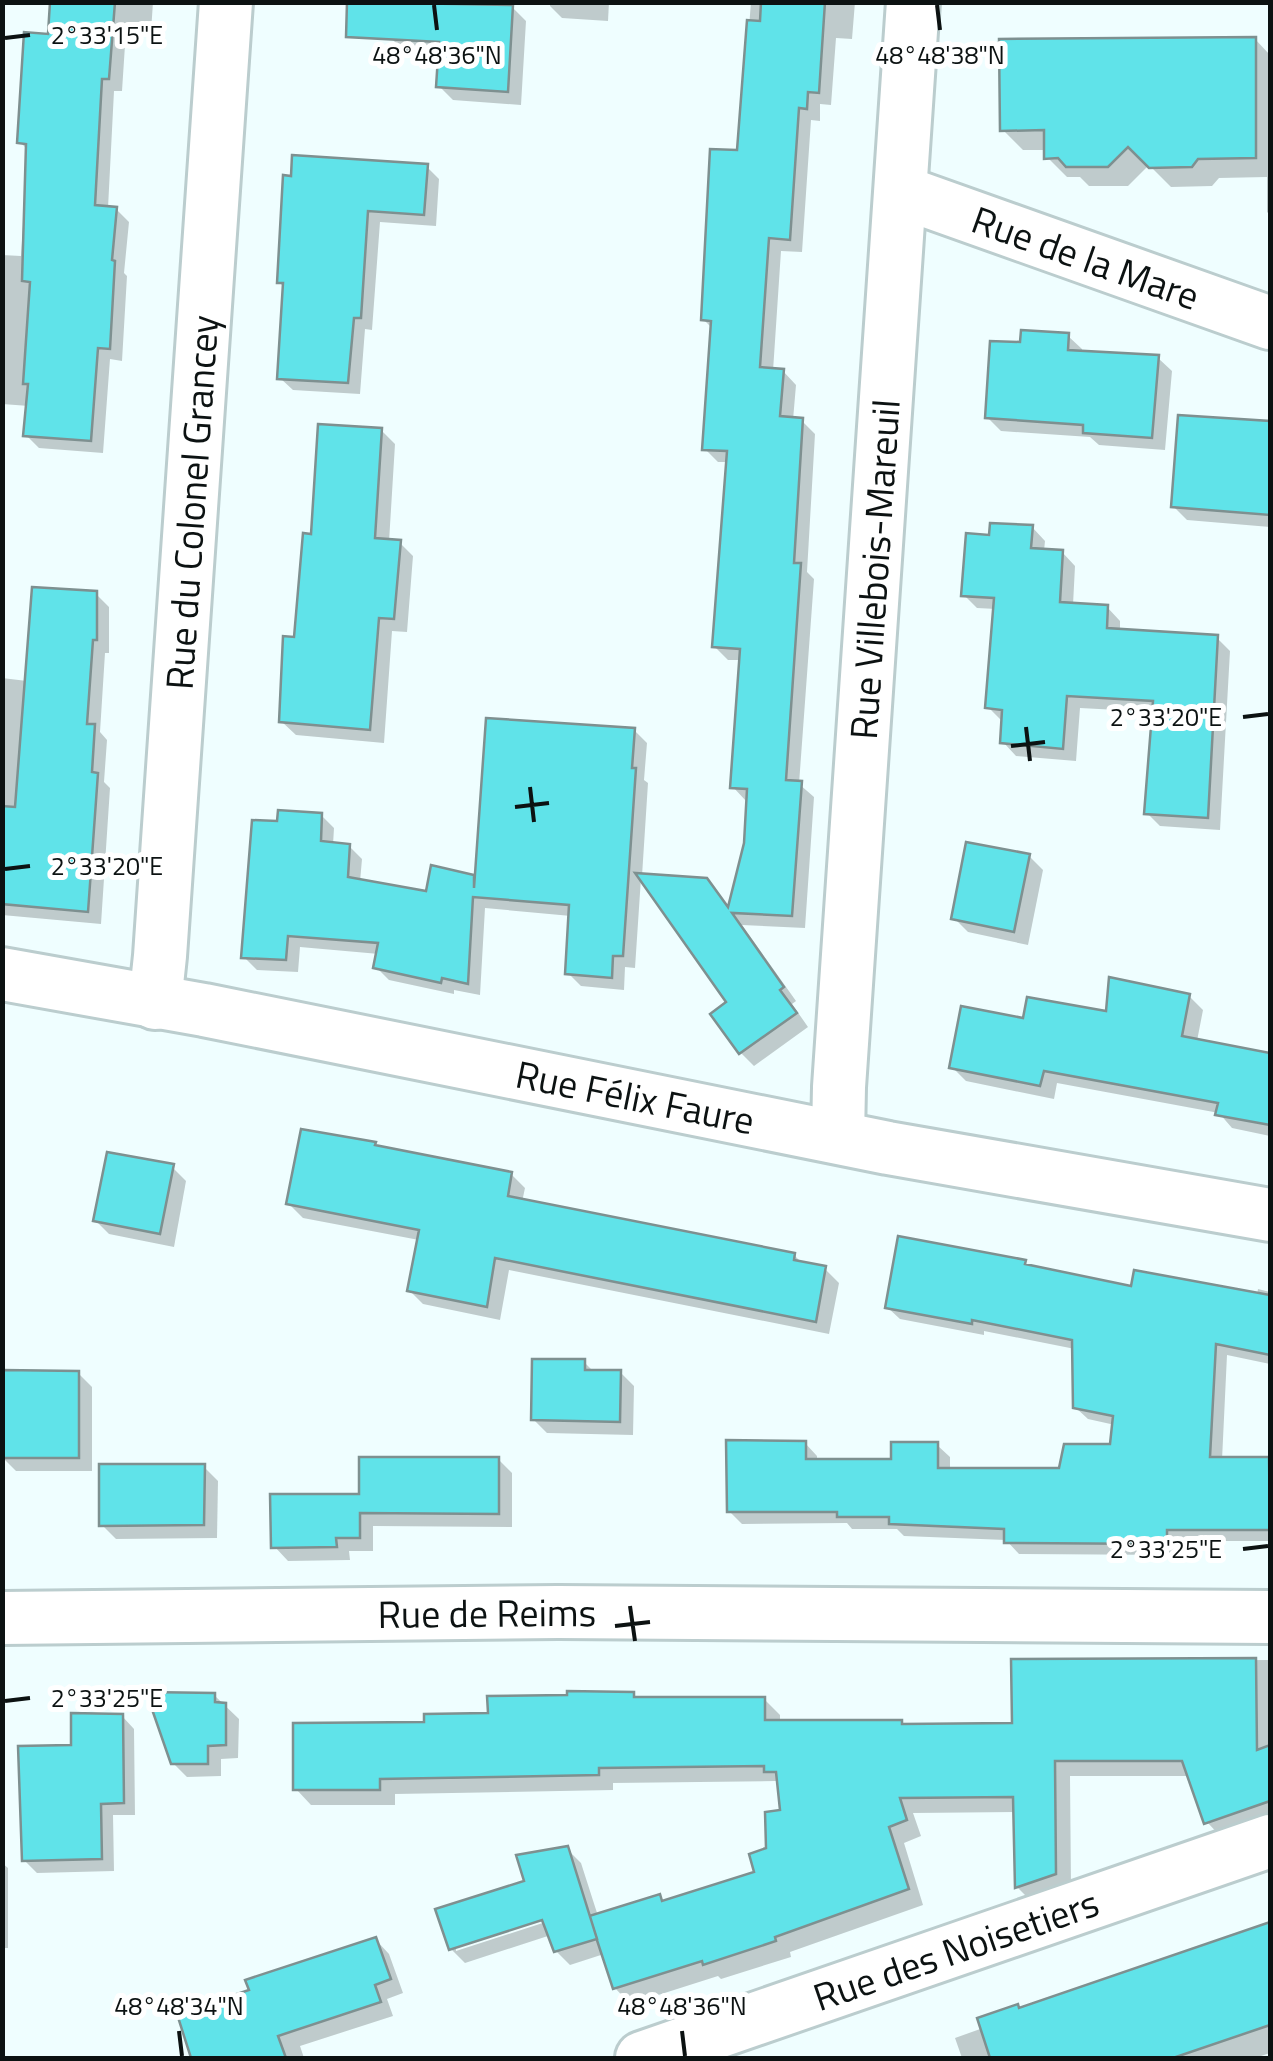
<svg xmlns="http://www.w3.org/2000/svg" width="1273" height="2061" font-family="'Titillium Web',sans-serif">
<style>
.shadow{fill:#0003;fill-rule:evenodd}
.building{fill:#60e3e9;stroke:#7e9090;stroke-width:2.5}
.lines{fill:none;stroke-linecap:round;stroke-linejoin:round}
.minor-casing{stroke:#bbcdce;stroke-width:58}
.minor{stroke:#fff;stroke-width:52}
.ticks{fill:none;stroke:#0c1212;stroke-width:4}
.labels{text-anchor:middle;dominant-baseline:central;stroke-width:10;stroke-linejoin:round;paint-order:stroke}
.street-label{font-size:38px;fill:#0c1212;stroke:#fff}
.ticks-label{font-size:25px;text-anchor:middle;fill:#0c1212;stroke:#fff;stroke-width:10;stroke-linejoin:round;paint-order:stroke}
</style>
<rect width="100%" height="100%" fill="#effeff"/>
<g class="shadow">
<path d="M53,2H153L151,32L126,30L122,91H114L108,208L116,209L129,222L124,273L127,276L122,361L110,359L103,453L39,448L26,435L29,406L2,404V255L21,256L28,150L20,142L51,36Z"/>
<path d="M394,2H442L512,7L526,21L521,105L453,100L439,86L441,55L406,53L392,39Z"/>
<path d="M550,2H609L608,21L562,18L550,6Z"/>
<path d="M751,2H855L852,39L836,38L831,105L820,104V121L811,120L802,252L781,251L773,371H783L796,385L793,420L802,421L815,434L807,572L814,579L799,784L814,797L805,928L742,925L796,1001L792,1004L808,1027L754,1066L741,1053L713,1014L729,1002L641,878L635,968L625,967L624,990L581,986L568,973L571,916L485,908L480,995L454,990V994L389,980L376,967L379,954L300,947L298,972L257,970L244,957L280,824L321,815L334,828L333,845L349,846L362,859L360,882L428,894L473,877L477,881L634,730L647,743L644,780L648,783L642,876L706,880L730,908L746,843L749,801H746L733,787L742,660H728L714,646L728,462H718L705,449L713,329L703,319L739,153Z"/>
<path d="M1255,39L1270,55V215L1267,212V177L1219,178L1212,186L1171,187L1149,165L1128,186H1089L1080,177H1067L1047,157V150H1023L1003,130Z"/>
<path d="M427,167L439,179L436,226L380,222L372,330L365,329L360,394L293,390L280,378L285,288L279,282L294,178Z"/>
<path d="M1068,336L1082,349V353L1158,358L1172,371L1165,450L1099,445L1090,437L1001,431L987,417L1022,345Z"/>
<path d="M1180,417L1270,424V527L1187,520L1173,506Z"/>
<path d="M381,430L395,444L389,542H399L413,556L407,632L392,631L384,743L296,735L281,721L296,640Z"/>
<path d="M1032,527L1045,541L1044,551L1062,552L1075,566L1073,605L1107,607L1120,621V631L1217,638L1230,651L1220,830L1160,826L1147,813L1155,712L1080,708L1076,761L1016,756L1003,742L1004,721L1001,720L988,707L996,609L977,608L964,595L991,537Z"/>
<path d="M96,594L109,607V653H105L100,732L107,740L104,782L110,788L101,924L2,915V678L27,681Z"/>
<path d="M1029,856L1043,870L1028,945L968,932L954,918Z"/>
<path d="M1189,996L1203,1010L1197,1041L1270,1056V1136L1232,1128L1219,1113L1057,1083L1054,1099L966,1081L952,1067L1025,1021L1109,1014Z"/>
<path d="M375,1144L378,1148L511,1174L525,1188L522,1202L794,1255L803,1264L825,1269L839,1283L829,1334L509,1270L500,1320L423,1304L409,1290L419,1240L303,1218L289,1204Z"/>
<path d="M172,1167L186,1181L174,1247L109,1234L95,1220Z"/>
<path d="M1025,1262L1030,1268L1133,1289L1257,1295L1258,1289L1270,1292V1364L1227,1355L1222,1460L1268,1459L1270,1462V1541H1179V1555L1019,1554L1006,1540L904,1536L897,1529H852L847,1523L742,1524L729,1511L805,1443L817,1456V1461H893L937,1445L950,1457V1470L1061,1471L1113,1447L1115,1425L1088,1419L1075,1407V1349L984,1331V1335L900,1319L887,1307Z"/>
<path d="M584,1362L594,1372H620L634,1386L633,1435L547,1433L533,1419Z"/>
<path d="M78,1373L92,1387V1471H16L2,1457Z"/>
<path d="M498,1459L512,1473V1527L373,1526V1551H349L350,1560L288,1561L274,1546L362,1496Z"/>
<path d="M204,1467L218,1481L217,1538L116,1539L102,1525Z"/>
<path d="M1270,1660V1821L1222,1838L1207,1822L1190,1776H1070L1071,1889L1033,1903L1017,1887L1016,1812L913,1813L921,1836L904,1843L923,1905L790,1952L791,1957L721,1979L718,1976L630,2004L615,1988L604,1954L570,1965L556,1951L551,1935L465,1963L451,1949L567,1849L581,1863L598,1916L660,1897L665,1903L757,1874L769,1850L783,1812L780,1784L776,1781L613,1783V1790L395,1794V1805H311L296,1789L427,1725L633,1694L639,1699H764L780,1715V1722L901,1723L905,1727L1014,1726V1661ZM554,1914L555,1919L456,1951V1945Z"/>
<path d="M214,1695L239,1719L238,1758L221,1759V1776L187,1777L173,1763Z"/>
<path d="M122,1716L134,1729L135,1815H113L114,1871L37,1873L24,1860L73,1748Z"/>
<path d="M2,1863L8,1868V1948H2Z"/>
<path d="M1270,1925V2053L1255,2058H962L955,2038L983,2028L1020,2010Z"/>
<path d="M376,1940L389,1954L403,1993L387,1999L393,2016L300,2046L304,2058H194L180,2015L252,1991Z"/>
</g>
<g class="building">
<path d="M50,2H115L109,79H102L95,205L117,207L112,260L115,261L110,349L98,348L91,441L23,436L28,384H23L30,282L22,281L26,144L17,143L24,32L48,34Z"/>
<path d="M347,2L513,5L508,92L436,87L439,42L346,37Z"/>
<path d="M761,2H825L819,93L808,92L807,109L799,108L790,240L769,238L760,367L784,369L780,416L803,418L794,563H801L786,780L802,781L792,916L732,913L784,987L780,990L797,1013L739,1054L710,1014L726,1002L635,873L707,878L728,907L744,843L747,789L730,788L740,649L712,647L727,451L702,450L711,321L701,320L710,149L737,150L747,20L760,21Z"/>
<path d="M1256,37V158L1198,159L1192,167L1149,168L1128,147L1108,167H1066L1058,158L1044,159V130L1000,131L999,39Z"/>
<path d="M292,155L428,164L424,215L368,211L361,318H354L348,383L277,379L283,283H277L283,175L291,176Z"/>
<path d="M1021,330L1069,333L1068,350L1159,355L1152,438L1083,433V425L985,418L990,341L1020,342Z"/>
<path d="M1178,415L1270,421V515L1171,507Z"/>
<path d="M318,424L382,428L375,538L401,540L394,619L379,618L370,730L279,722L283,636L294,637L303,533L311,534Z"/>
<path d="M990,523L1033,525L1031,548L1063,550L1060,602L1108,605L1107,628L1218,635L1208,818L1144,814L1153,701L1067,696L1063,749L1000,743L1002,710L985,708L994,598L961,596L966,533L989,535Z"/>
<path d="M32,587L97,591V640H93L87,724H95L92,772L98,773L88,912L2,904V806L15,807Z"/>
<path d="M486,718L635,728L632,768H636L623,956H613L612,978L565,974L569,905L473,897L468,984L442,978L441,983L373,968L378,943L288,936L286,960L241,958L252,820L277,821L278,810L322,813L321,841L350,844L348,877L426,891L431,865L474,875V888Z"/>
<path d="M966,842L1030,854L1014,932L951,919Z"/>
<path d="M1109,977L1190,994L1182,1036L1270,1053V1125L1215,1115L1218,1103L1044,1071L1040,1086L949,1068L961,1006L1023,1018L1027,997L1106,1011Z"/>
<path d="M301,1129L376,1142L375,1145L512,1172L508,1196L795,1253L794,1260L826,1266L816,1322L495,1258L487,1307L407,1291L419,1230L286,1204Z"/>
<path d="M107,1152L174,1164L160,1234L93,1221Z"/>
<path d="M898,1236L1026,1260L1025,1264L1131,1286L1134,1270L1270,1295V1355L1216,1344L1210,1457H1269L1270,1530H1167V1544L1004,1543V1529L889,1524V1517H837V1512H727L726,1440L806,1441V1459H891V1442H938V1468H1059L1064,1444H1110L1113,1416L1073,1408L1072,1340L972,1320V1324L885,1308Z"/>
<path d="M532,1359H585V1370H621L620,1422L531,1420Z"/>
<path d="M2,1370L79,1371V1458H2Z"/>
<path d="M359,1457H499V1514L360,1513V1538H336L337,1547L271,1548L270,1494H359Z"/>
<path d="M99,1464H205L204,1525L99,1526Z"/>
<path d="M1256,1658L1257,1750L1270,1745V1801L1204,1824L1182,1761H1055L1056,1874L1015,1888L1013,1797L900,1798L907,1820L889,1827L909,1889L775,1937L776,1941L703,1965L702,1961L613,1989L589,1916L660,1894L662,1901L754,1872L749,1854L766,1848L765,1812L780,1810L776,1772H764V1766L599,1768V1775L380,1779V1790H293V1723L424,1722V1714L488,1713L487,1696L567,1695V1691L634,1692V1697H765V1720H902V1724L1012,1723L1011,1659Z"/>
<path d="M146,1692L215,1693V1702L226,1703V1745L208,1746V1764H171Z"/>
<path d="M71,1713L123,1714L124,1803L101,1804L102,1859L22,1861L18,1746L71,1745Z"/>
<path d="M568,1846L597,1939L554,1952L542,1920L449,1950L435,1909L524,1881L516,1855Z"/>
<path d="M1270,1922V2025L1173,2058H990L977,2018L1018,2004L1019,2008Z"/>
<path d="M376,1937L391,1979L375,1985L381,2002L278,2036L286,2058H191L177,2014L249,1990L245,1980Z"/>
</g>
<g class="lines">
<g class="minor-casing">
<g id="minor">
<path id="s1" d="M902,192L1270,323"/>
<path id="s2" d="M2,974L204,1010L888,1148L1270,1215"/>
<path id="s3" d="M155,1003L160,956L226,2"/>
<path id="s4" d="M838,1136L839,1087L913,2"/>
<path id="s5" d="M2,1618L558,1612L1270,1617"/>
<path id="s6" d="M642,2058L1270,1841"/>
</g>
</g>
<use href="#minor" class="minor"/>
</g>
<path class="ticks" d="M434,5L437,30M937,5L940,30M5,38L30,35M1243,717L1268,714M1026,727L1030,761M1011,746L1045,742M530,787L534,822M515,807L549,803M5,869L30,866M1243,1549L1268,1546M630,1606L635,1641M615,1626L650,1622M5,1701L30,1698M179,2031L182,2056M682,2031L685,2056"/>
<g class="labels">
<g class="street-label">
<text stroke="none"><textPath href="#s1" startOffset="195">Rue de la Mare</textPath></text>
<text stroke="none"><textPath href="#s3" startOffset="502">Rue du Colonel Grancey</textPath></text>
<text stroke="none"><textPath href="#s4" startOffset="568">Rue Villebois-Mareuil</textPath></text>
<text stroke="none"><textPath href="#s2" startOffset="645">Rue Félix Faure</textPath></text>
<text stroke="none"><textPath href="#s5" startOffset="485">Rue de Reims</textPath></text>
<text stroke="none"><textPath href="#s6" startOffset="332">Rue des Noisetiers</textPath></text>
</g>
</g>
<g class="ticks-label">
<text x="107" y="44">2°33'15"E</text>
<text x="437" y="64">48°48'36"N</text>
<text x="940" y="64">48°48'38"N</text>
<text x="1166" y="726">2°33'20"E</text>
<text x="107" y="875">2°33'20"E</text>
<text x="1166" y="1558">2°33'25"E</text>
<text x="107" y="1707">2°33'25"E</text>
<text x="179" y="2015">48°48'34"N</text>
<text x="682" y="2015">48°48'36"N</text>
</g>
<rect width="1273" height="2061" fill="none" stroke="#0c1212" stroke-width="10"/>
</svg>
